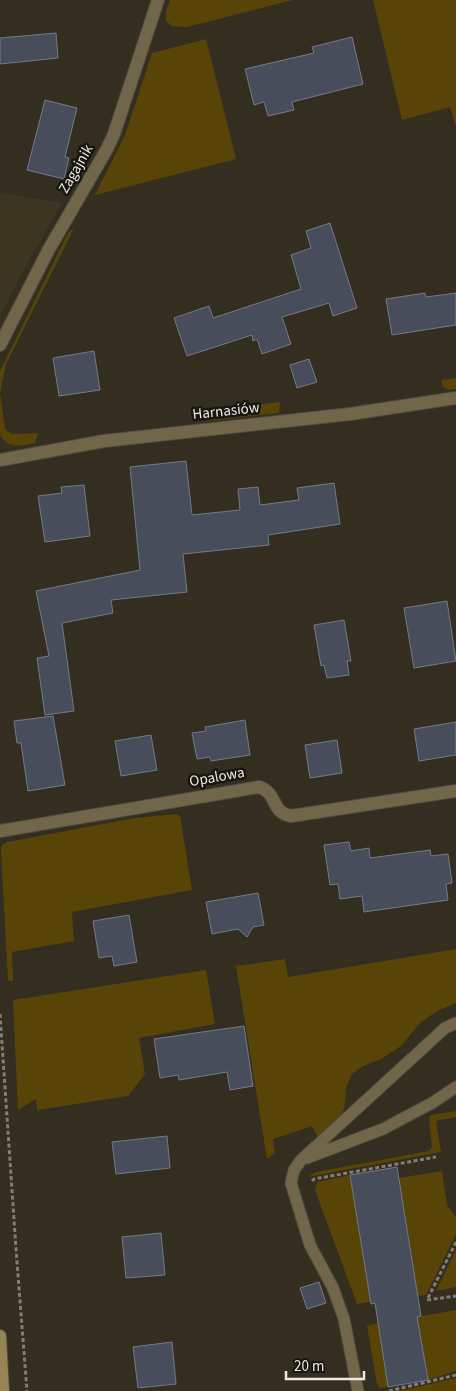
<svg xmlns="http://www.w3.org/2000/svg" width="456" height="1391" font-family="'Source Sans 3',sans-serif">
<style>
.built{fill:#3c3521}
.green{fill:#584407}
.building{fill:#474d5b;stroke:#737a88}
.lines{fill:none;stroke-linecap:round;stroke-linejoin:round}
.service-casing{stroke:#514c3f;stroke-width:13}
.minor-casing{stroke:#514c3f;stroke-width:14}
.secondary-casing{stroke:#514c3f;stroke-width:14}
.path{stroke:#817d71;stroke-width:3;stroke-dasharray:4 2.5;stroke-linecap:butt}
.service{stroke:#716649;stroke-width:11}
.minor{stroke:#716649;stroke-width:12}
.secondary{stroke:#968455;stroke-width:12}
.labels{text-anchor:middle;dominant-baseline:central;stroke-width:5;stroke-linejoin:round;paint-order:stroke}
.street-label{font-size:15px;fill:#edeae1;stroke:#181610}
</style>
<rect width="100%" height="100%" fill="#332e20"/>
<path class="built" d="M0,193L62,203L29,260L0,316Z"/>
<g class="green">
<path d="M170,0H293L187,27L172,26L166,21V11Z"/>
<path d="M373,0H456V126L450,107L402,120Z"/>
<path d="M206,39L236,159L95,195L125,135L152,53Z"/>
<path d="M74,228L6,364L0,393L5,429L12,434L38,433L35,443C21,446 8,449 0,435V371L68,233Z"/>
<path d="M456,378V389L449,390L443,387L441,380Z"/>
<path d="M280,402L279,413L207,421L202,412Z"/>
<path d="M177,814L180,816L192,890L72,912L74,941L12,952L13,981H8L1,851L2,845L7,842L135,818Z"/>
<path d="M456,949V1003L437,1011L420,1023L401,1046L381,1059L363,1066L351,1075L346,1088L344,1110L334,1124L318,1138L312,1126L273,1139L275,1153L267,1159L236,966L285,959L288,977Z"/>
<path d="M206,970L215,1024L139,1038L145,1074L128,1096L37,1110L36,1099L18,1110L13,1000Z"/>
<path d="M456,1111V1117L436,1121L441,1152L308,1177L316,1172L429,1151L432,1147L429,1119L431,1115Z"/>
<path d="M442,1171L447,1205L456,1217V1234L426,1295L418,1296L399,1178Z"/>
<path d="M350,1175L371,1302L357,1304L315,1190L317,1182Z"/>
<path d="M456,1250V1287L436,1291Z"/>
<path d="M456,1310V1371L428,1380L417,1317Z"/>
<path d="M378,1323L388,1387L380,1388L377,1384L367,1326Z"/>
<path d="M456,1378V1391H400L452,1379Z"/>
</g>
<g class="building">
<path d="M56,33L58,58L0,64V38Z"/>
<path d="M352,37L363,84L292,102L294,110L268,116L264,102L254,105L245,69L314,53L312,47Z"/>
<path d="M45,100L77,108L65,157L69,158L64,179L27,170Z"/>
<path d="M330,223L357,308L333,316L329,303L282,317L291,344L262,354L257,339L253,341L252,335L187,356L174,318L209,306L213,318L301,289L291,255L311,248L306,231Z"/>
<path d="M425,293L426,297L456,293V325L392,335L386,299Z"/>
<path d="M94,351L100,390L59,396L53,358Z"/>
<path d="M309,359L317,382L297,388L290,365Z"/>
<path d="M186,461L192,515L240,510L238,489L258,487L260,505L299,500L297,488L334,483L340,524L268,535L269,545L183,554L187,592L111,600L113,613L62,623L74,711L45,715L37,658L49,656L36,591L140,570L130,467Z"/>
<path d="M84,485L90,536L45,542L38,496L62,493L61,487Z"/>
<path d="M447,601L456,661L414,668L404,608Z"/>
<path d="M344,620L351,661H347L349,675L327,678L324,665L321,666L314,625Z"/>
<path d="M53,716L65,785L28,791L21,743H17L14,721Z"/>
<path d="M245,720L250,755L211,761L210,757L197,759L192,733L206,731L205,727Z"/>
<path d="M456,722V755L419,761L414,729Z"/>
<path d="M151,735L157,770L121,776L115,741Z"/>
<path d="M337,740L342,773L310,778L305,745Z"/>
<path d="M349,842L351,851L369,848L370,858L430,850L431,856L448,854L452,883L446,884L448,900L364,912L362,896L340,899L338,884L330,885L324,845Z"/>
<path d="M258,893L264,925L253,927L247,937L238,929L212,934L206,902Z"/>
<path d="M129,915L137,962L114,966L112,956L99,958L93,921Z"/>
<path d="M244,1026L253,1086L230,1090L227,1072L179,1080L178,1075L160,1078L154,1039Z"/>
<path d="M167,1136L170,1168L116,1174L112,1142Z"/>
<path d="M397,1167L421,1316L417,1317L428,1380L388,1387L375,1303L371,1304L350,1175Z"/>
<path d="M161,1233L165,1275L126,1278L122,1237Z"/>
<path d="M319,1282L326,1303L307,1309L300,1288Z"/>
<path d="M172,1342L176,1384L138,1388L133,1347Z"/>
</g>
<g class="lines">
<g class="service-casing">
<g id="service">
<path d="M307,1158L383,1129L432,1103L456,1087"/>
<path d="M358,1391L344,1319L333,1288L310,1245L291,1183L294,1170L301,1160L445,1028L456,1023"/>
</g>
</g>
<g class="minor-casing">
<g id="minor">
<path d="M0,345L49,249L107,149L114,134L158,0"/>
<path d="M0,460L104,441L350,414L456,398"/>
<path d="M0,831L259,787C279,794 270,812 291,816L456,791"/>
</g>
</g>
<g class="secondary-casing">
<path id="secondary" d="M0,1336L3,1391"/>
</g>
<g class="path">
<path d="M0,1014L16,1249L27,1391"/>
<path d="M312,1181L314,1179L436,1157"/>
<path d="M456,1242L427,1300L456,1296"/>
<path d="M389,1391L456,1375"/>
</g>
<use href="#service" class="service"/>
<use href="#minor" class="minor"/>
<use href="#secondary" class="secondary"/>
</g>
<g class="labels">
<g class="street-label">
<text transform="translate(76 169) rotate(-60)">Zagajnik</text>
<text transform="translate(226 411) rotate(-6)">Harnasiów</text>
<text transform="translate(217 777) rotate(-10)">Opalowa</text>
</g>
</g>
<path d="M286 1371v8h78v-8" fill="none" stroke="#edeae1" stroke-width="2.5"/>
<text x="294" y="1371" font-size="15" fill="#edeae1" stroke="#181610" stroke-width="4" paint-order="stroke">20 m</text>
</svg>
